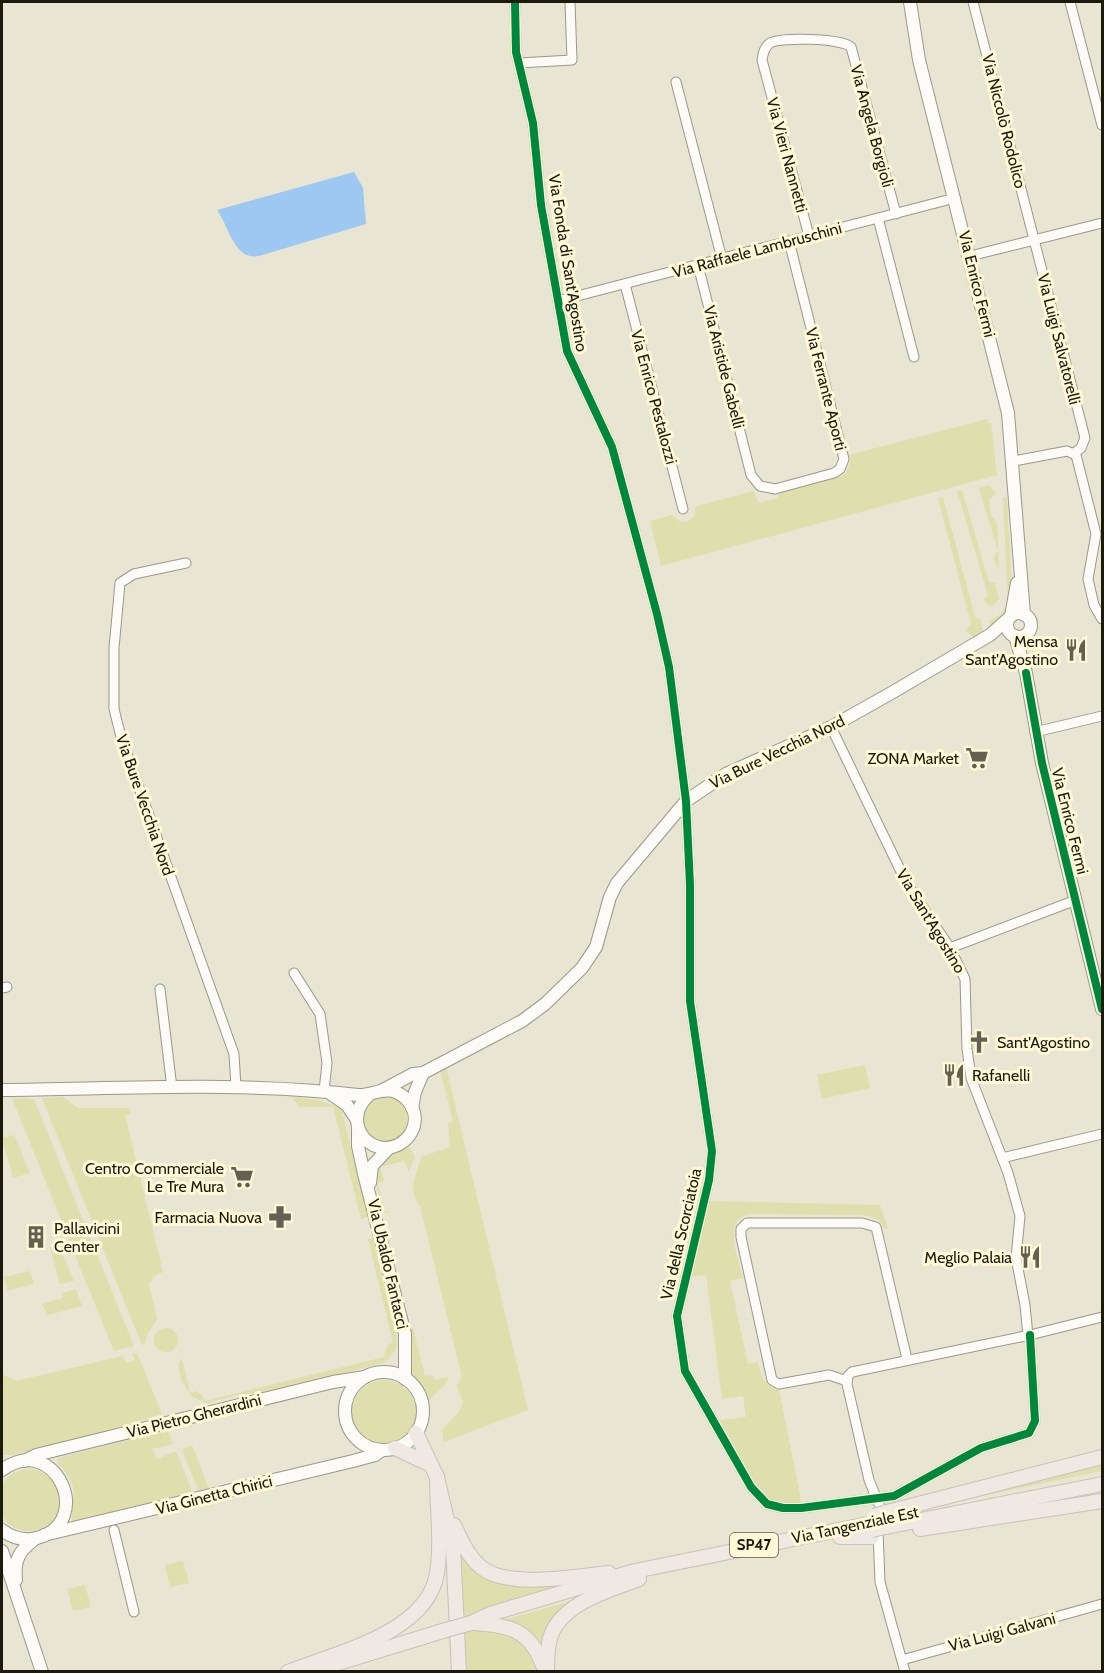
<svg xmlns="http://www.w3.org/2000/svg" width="1104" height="1673" font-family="Cabin,sans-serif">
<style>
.green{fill:#dedfac}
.water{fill:#9cc8f1}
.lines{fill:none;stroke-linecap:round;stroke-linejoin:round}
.street-casing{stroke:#9a9889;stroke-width:11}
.secondary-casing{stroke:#9a9889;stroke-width:14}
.primary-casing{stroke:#c5c3ba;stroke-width:16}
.street{stroke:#fcfbf8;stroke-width:9}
.secondary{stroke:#fcfbf8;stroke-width:12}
.primary{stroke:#f0e8e3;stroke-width:14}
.primary-bridge-casing{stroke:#c5c3ba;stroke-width:16;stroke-linecap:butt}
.primary-bridge{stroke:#f0e8e3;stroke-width:14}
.cycleway-casing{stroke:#fef8d6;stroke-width:11}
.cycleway{stroke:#00873e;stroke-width:8}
.labels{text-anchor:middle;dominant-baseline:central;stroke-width:6;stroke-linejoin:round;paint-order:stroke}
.shield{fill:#fef8d6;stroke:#605c49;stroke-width:1.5}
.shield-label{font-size:15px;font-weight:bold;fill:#1c190d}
.street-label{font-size:16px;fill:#1c190d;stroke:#fef8d6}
.poi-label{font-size:16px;fill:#1c190d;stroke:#fef8d6;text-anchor:end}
</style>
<rect width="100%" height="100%" fill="#e8e5d2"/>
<g class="green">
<path d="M987,419L988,423H991L997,475L661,566L650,521L672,515L679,521L687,522L694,516L696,506L754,491L758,503L778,498L777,493L845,475L851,460L849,455Z"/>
<path d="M989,485L996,493L989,500L991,516L997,523L999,571L993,557L998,551L979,488Z"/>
<path d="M962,490L989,582L995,583L999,599L992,606L986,604L984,599L988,595L957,491Z"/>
<path d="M943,497L975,617L980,619L983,631L973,637L966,631L971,624L938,498Z"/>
<path d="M1003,497H1007L1012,592L1007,614L991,627L989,621L1001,614L1008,603Z"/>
<path d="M865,1065L870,1088L822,1099L817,1075Z"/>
<path d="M446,1067L528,1410L444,1442L442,1430L459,1412L463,1403L457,1386L462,1377L420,1206C406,1188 417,1176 421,1157L450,1147L448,1124L453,1122L440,1069Z"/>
<circle cx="385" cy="1119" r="23"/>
<path d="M63,1097L78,1108H129L131,1114L125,1115L163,1272L154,1276L149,1284L157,1319L147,1335L145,1344L142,1345L42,1098Z"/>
<path d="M291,1097L318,1100L341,1108L368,1217L361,1219L333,1107H300Z"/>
<path d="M12,1098L34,1099L85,1225L68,1230L64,1227Z"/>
<path d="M14,1135L30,1173L13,1178L2,1138Z"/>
<path d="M407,1143L415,1157L409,1171L404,1161L380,1167L384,1181L378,1183L385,1211H391L384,1213C374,1171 366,1169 407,1143Z"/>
<path d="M705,1201L880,1205L888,1228L885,1229L879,1220L864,1215L750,1214C721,1219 739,1260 743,1278L730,1281L748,1364L758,1362C761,1376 764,1386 779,1390L802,1505L774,1502L759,1491L715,1421L746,1417L743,1396L722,1399L706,1275L687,1277Z"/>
<path d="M88,1232L134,1346L114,1351L69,1241L70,1236Z"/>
<path d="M373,1238L397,1336L396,1349L386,1362L269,1393L241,1394L208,1403L192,1397L181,1380L178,1364L182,1358L190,1393L196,1391L203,1396L205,1401L384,1357L388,1344L393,1343L368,1239Z"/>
<path d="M59,1246L74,1281L60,1284L50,1247Z"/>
<path d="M30,1271L34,1284L7,1291L4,1277Z"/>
<path d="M76,1289L82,1306L48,1315L42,1304L63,1298L62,1293Z"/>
<path d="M413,1328L425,1376L432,1375L434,1380L449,1377L446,1384L428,1401L409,1371L410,1329Z"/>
<circle cx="166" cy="1340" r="12"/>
<path d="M133,1353H137L162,1414L98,1434L12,1455H2V1374L16,1381L123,1356L126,1363L135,1361Z"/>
<circle cx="384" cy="1412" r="32"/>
<path d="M168,1430L173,1444L152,1449L157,1459L176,1451L193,1493L72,1522C71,1491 82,1490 57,1462L58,1458Z"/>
<path d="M192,1445L209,1489L199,1492L182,1450Z"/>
<path d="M1102,1460V1471L928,1507Z"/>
<circle cx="29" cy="1500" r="31"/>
<path d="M460,1548L479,1570L585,1578L471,1614L472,1630L492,1627L525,1641L540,1671H464Z"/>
<path d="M183,1561L189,1583L170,1587L165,1565Z"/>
<path d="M85,1585L91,1607L73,1611L67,1589Z"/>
<path d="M578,1599L544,1649L506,1622L507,1619Z"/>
</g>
<path class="water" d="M354,172L363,188L366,224L259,256C234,261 229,226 217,210Z"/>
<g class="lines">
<g class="street-casing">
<g id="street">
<path d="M515,2L516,52L533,123L541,205L567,351L612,447L657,614L669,667L686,801L690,885V1001L712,1151L709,1180L677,1316L685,1371L751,1487L767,1504L783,1508H801L894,1496L981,1448L1029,1433L1035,1421L1030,1335"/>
<path d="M973,2L1085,438L1081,448L1074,453"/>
<path d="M1070,2L1102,125"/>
<path d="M519,63L572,60L570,2"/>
<path d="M676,82L722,259"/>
<path d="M878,218L914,357"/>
<path d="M809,236L762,60C763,54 764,47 770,43C781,37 842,38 851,47L896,214"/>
<path d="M970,256L1102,223"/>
<path d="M698,265L751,475L760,486L775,489L834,473L840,469L844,459L789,241"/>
<path d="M625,284L683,509"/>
<path d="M558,301L955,198"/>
<path d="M1014,461L1067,451L1076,455L1096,534L1088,579L1094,605L1102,619"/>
<path d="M186,563L134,574L120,583L114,648V709L121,737L234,1054L236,1087"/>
<path d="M831,727L906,882L950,948L965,979L967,1049L971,1078L1008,1173L1020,1216L1016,1258L1025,1305L1028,1336"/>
<path d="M1035,732L1102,716"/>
<path d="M950,948L1076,900"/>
<path d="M294,973L320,1014L327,1063L324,1091"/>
<path d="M2,988L7,987"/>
<path d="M160,989L172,1088"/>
<path d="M1002,1158L1102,1134"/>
<path d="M847,1381L829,1375L779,1384L772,1380L741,1237V1229L747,1223H862L876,1227L907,1359"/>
<path d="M880,1517L881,1509L869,1480L847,1384L848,1376L852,1372L1030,1335L1102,1317"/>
<path d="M114,1530L134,1612"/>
<path d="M878,1531L880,1582L905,1672"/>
<path d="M902,1660L1102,1604"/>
</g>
</g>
<g class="secondary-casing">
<g id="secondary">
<path d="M910,2L919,60L1008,413L1024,615"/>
<circle cx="1019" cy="625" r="12"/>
<path d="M1011,616L1017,583"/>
<path d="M1015,636L1026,673L1042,763L1102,1009"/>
<path d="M2,1090C120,1089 240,1081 358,1095C370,1096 380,1088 393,1091C399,1093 404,1096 408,1101C425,1121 408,1149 383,1148C357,1144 348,1114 368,1096"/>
<path d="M381,1091L413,1074L423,1073L522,1021L545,1004L582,968L596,947L610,897L617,883L686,801L726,774L831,727L893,692L990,635L1008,619"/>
<path d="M331,1094L347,1105L357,1120"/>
<path d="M412,1108L415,1092L423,1073"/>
<path d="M358,1130V1146L364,1174L405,1334V1379"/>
<path d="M370,1183L372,1166L388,1149"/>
<circle cx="384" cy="1411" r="39"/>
<path d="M24,1461L36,1455L333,1382L365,1377"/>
<path d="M2,1470C55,1431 96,1522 37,1538C24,1541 12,1538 2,1530"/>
<path d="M44,1535L353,1461L375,1455L382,1450"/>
<path d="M2,1551L42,1672"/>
<path d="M16,1580C14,1559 19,1551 36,1538"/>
</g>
</g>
<g class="primary-casing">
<g id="primary">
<path d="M416,1433L437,1477L453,1546L459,1672"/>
<path d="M395,1448L431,1465"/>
<path d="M887,1512L1102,1457"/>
<path d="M454,1525C461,1540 468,1557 482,1568C509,1589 576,1576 609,1573"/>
<path d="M886,1527L1102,1484"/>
<path d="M920,1529L1102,1501"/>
<path d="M840,1537H872"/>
<path d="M471,1623L490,1614L635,1571L873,1523"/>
<path d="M474,1623C510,1625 531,1630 544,1668"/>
<path d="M322,1668L446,1630"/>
<path d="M288,1672C335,1653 428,1633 437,1573C442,1542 437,1509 437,1477"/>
<path d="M547,1672C547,1661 547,1649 550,1638C561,1603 608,1591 639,1579"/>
</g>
</g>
<use href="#street" class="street"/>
<use href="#secondary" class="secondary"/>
<use href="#primary" class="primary"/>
<g class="primary-bridge-casing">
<g id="primary-bridge">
<path d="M874,1516L887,1512"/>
<path d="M872,1530L886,1527"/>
<path d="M446,1630L471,1623"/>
</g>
</g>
<use href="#primary-bridge" class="primary-bridge"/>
<g class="cycleway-casing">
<g id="cycleway">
<path d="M515,2L516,52L533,123L541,205L567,351L612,447L657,614L669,667L686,801L690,885V1001L712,1151L709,1180L677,1316L685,1371L751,1487L767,1504L783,1508H801L894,1496L981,1448L1029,1433L1035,1421L1030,1335"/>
<path d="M1026,673L1042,763L1102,1009"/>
</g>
</g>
<use href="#cycleway" class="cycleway"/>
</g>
<defs>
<g id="restaurant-bare" transform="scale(1.8)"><path d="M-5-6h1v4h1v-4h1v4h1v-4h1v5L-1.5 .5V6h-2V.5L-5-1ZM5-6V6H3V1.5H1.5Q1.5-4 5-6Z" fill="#636052" stroke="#fef8d6" stroke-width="2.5" paint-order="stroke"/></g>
<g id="supermarket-bare" transform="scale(1.8)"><path d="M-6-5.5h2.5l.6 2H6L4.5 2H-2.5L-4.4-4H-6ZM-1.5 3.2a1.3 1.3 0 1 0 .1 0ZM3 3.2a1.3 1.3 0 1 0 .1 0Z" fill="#636052" stroke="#fef8d6" stroke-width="2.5" paint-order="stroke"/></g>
<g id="church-bare" transform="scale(1.8)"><path d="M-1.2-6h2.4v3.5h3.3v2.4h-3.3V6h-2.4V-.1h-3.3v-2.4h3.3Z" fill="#636052" stroke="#fef8d6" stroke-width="2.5" paint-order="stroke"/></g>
<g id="pharmacy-bare" transform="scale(1.8)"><path d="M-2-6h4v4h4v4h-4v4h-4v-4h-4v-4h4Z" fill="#636052" stroke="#fef8d6" stroke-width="2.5" paint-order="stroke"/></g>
<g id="building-bare" transform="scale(1.8)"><path d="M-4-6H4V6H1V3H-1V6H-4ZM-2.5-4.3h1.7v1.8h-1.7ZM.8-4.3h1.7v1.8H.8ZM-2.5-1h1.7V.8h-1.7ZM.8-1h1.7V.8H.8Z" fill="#636052" stroke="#fef8d6" stroke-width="2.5" paint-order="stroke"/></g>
</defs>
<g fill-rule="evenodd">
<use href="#restaurant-bare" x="1076" y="650"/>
<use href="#supermarket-bare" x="977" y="758"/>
<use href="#church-bare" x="979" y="1042"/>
<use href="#restaurant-bare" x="954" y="1075"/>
<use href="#supermarket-bare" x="242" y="1177"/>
<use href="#pharmacy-bare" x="280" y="1217"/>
<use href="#building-bare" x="36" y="1237"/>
<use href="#restaurant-bare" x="1030" y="1257"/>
</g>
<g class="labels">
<rect class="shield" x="730" y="1533" width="48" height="24" rx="4.5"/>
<g class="shield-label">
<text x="754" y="1545">SP47</text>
</g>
<g class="street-label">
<text transform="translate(1004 121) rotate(76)">Via Niccolò Rodolico</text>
<text transform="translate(872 126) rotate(75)">Via Angela Borgioli</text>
<text transform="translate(787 155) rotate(75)">Via Vieri Nannetti</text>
<text transform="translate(757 250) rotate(-15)">Via Raffaele Lambruschini</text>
<text transform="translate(568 263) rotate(81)">Via Fonda di Sant'Agostino</text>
<text transform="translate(977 284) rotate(76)">Via Enrico Fermi</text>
<text transform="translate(1059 339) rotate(76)">Via Luigi Salvatorelli</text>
<text transform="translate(724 367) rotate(76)">Via Aristide Gabelli</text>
<text transform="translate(826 389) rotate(76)">Via Ferrante Aporti</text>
<text transform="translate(654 397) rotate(75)">Via Enrico Pestalozzi</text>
<text transform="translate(777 752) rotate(-26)">Via Bure Vecchia Nord</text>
<text transform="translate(145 805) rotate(71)">Via Bure Vecchia Nord</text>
<text transform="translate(1070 821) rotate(76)">Via Enrico Fermi</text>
<text transform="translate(931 921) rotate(59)">Via Sant'Agostino</text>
<text transform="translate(681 1234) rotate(-77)">Via della Scorciatoia</text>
<text transform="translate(388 1264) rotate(77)">Via Ubaldo Fantacci</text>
<text transform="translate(194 1416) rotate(-14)">Via Pietro Gherardini</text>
<text transform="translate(214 1495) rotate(-14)">Via Ginetta Chirici</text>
<text transform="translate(855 1525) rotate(-12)">Via Tangenziale Est</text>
<text transform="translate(1002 1632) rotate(-15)">Via Luigi Galvani</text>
</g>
<g class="poi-label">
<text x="1058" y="641">Mensa<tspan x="1058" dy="18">Sant'Agostino</tspan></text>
<text x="959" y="758">ZONA Market</text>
<text x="997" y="1042" text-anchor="start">Sant'Agostino</text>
<text x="972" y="1075" text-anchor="start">Rafanelli</text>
<text x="224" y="1168">Centro Commerciale<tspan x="224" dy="18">Le Tre Mura</tspan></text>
<text x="262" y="1217">Farmacia Nuova</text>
<text x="54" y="1228" text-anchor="start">Pallavicini<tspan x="54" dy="18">Center</tspan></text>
<text x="1012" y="1257">Meglio Palaia</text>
</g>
</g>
<rect width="1104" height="1673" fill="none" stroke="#1c190d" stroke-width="6"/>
</svg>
